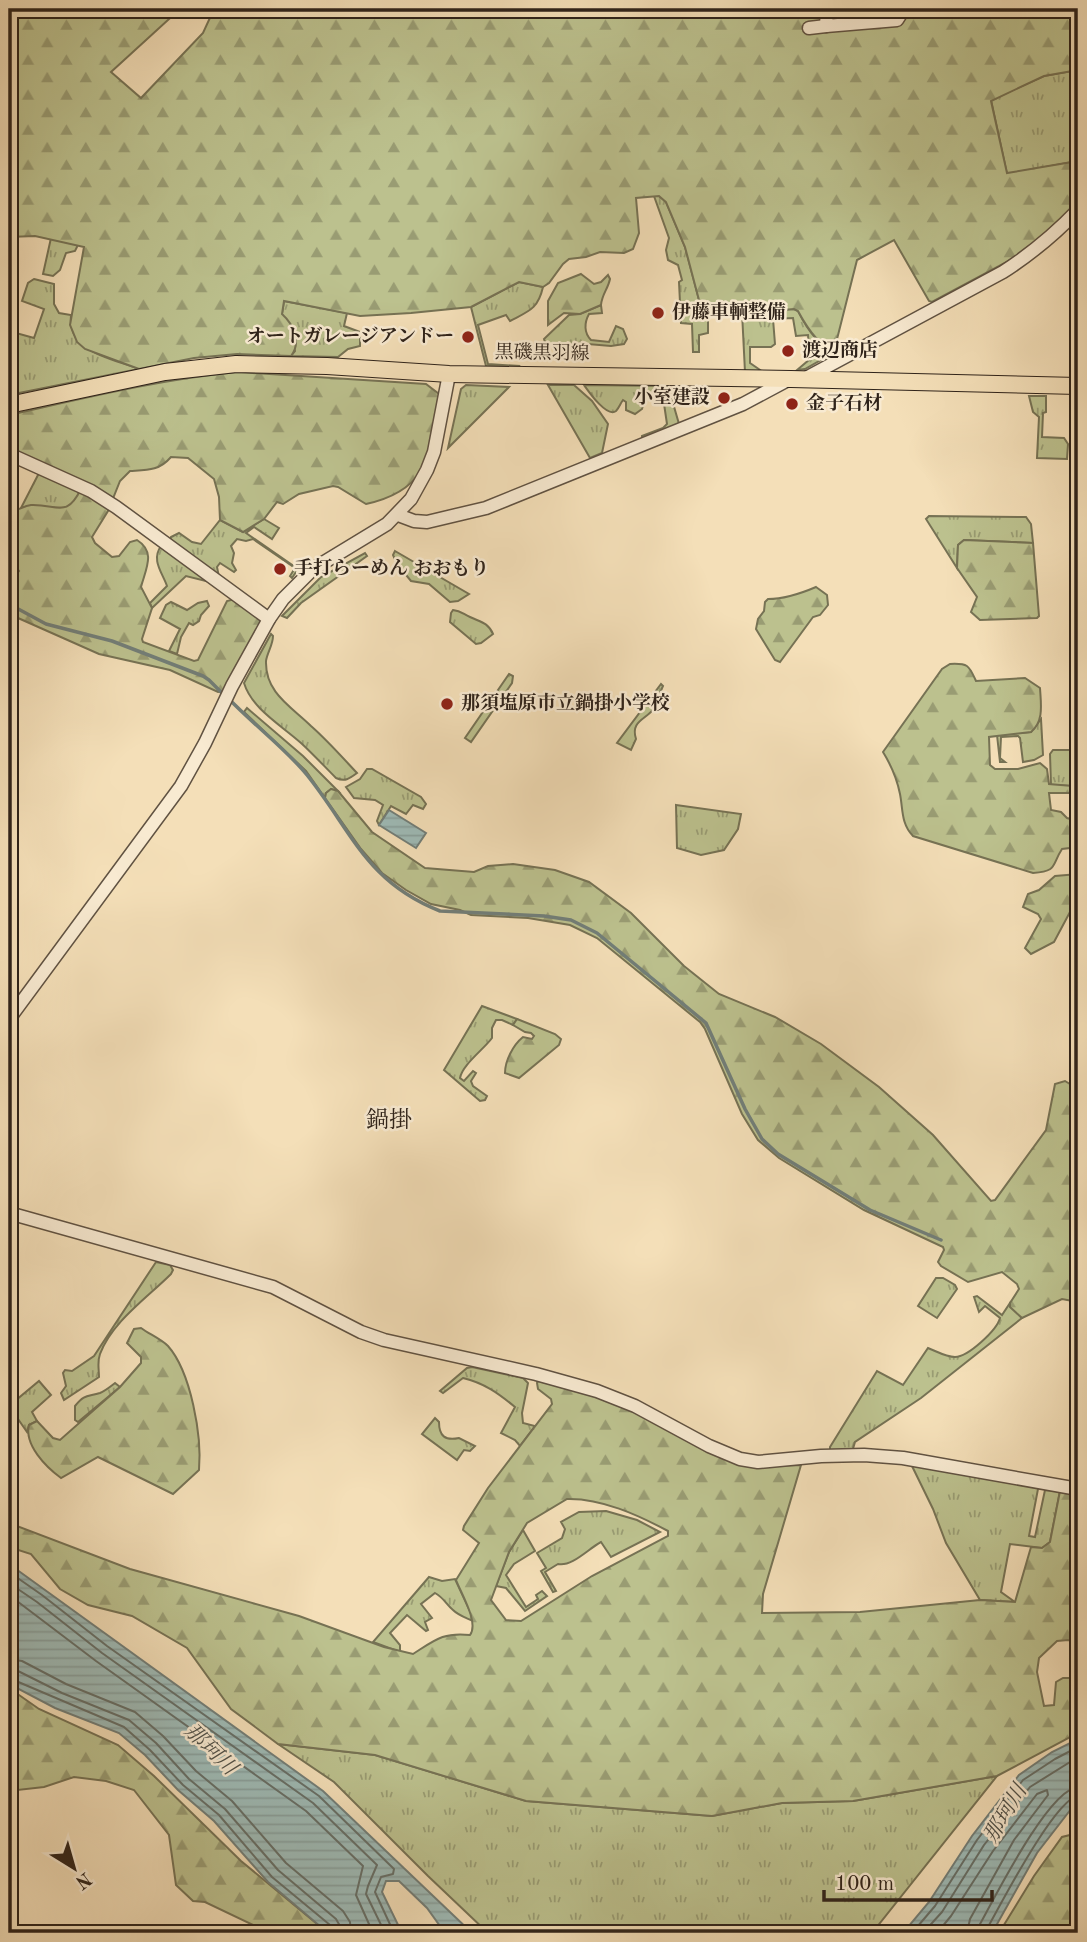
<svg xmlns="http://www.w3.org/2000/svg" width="1087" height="1942" font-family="'Old Standard TT','Noto Serif JP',serif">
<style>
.grass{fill:url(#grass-tufts);stroke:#767254;stroke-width:2}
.forest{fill:url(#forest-firs);stroke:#767254;stroke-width:2;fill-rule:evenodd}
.water{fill:url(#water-rules);stroke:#727e78;stroke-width:2}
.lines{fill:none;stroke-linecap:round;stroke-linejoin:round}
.shore{stroke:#666f68;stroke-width:2}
.stream{stroke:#727e78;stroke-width:3.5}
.minor-casing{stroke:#605242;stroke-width:15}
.major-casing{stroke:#2f231a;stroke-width:18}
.minor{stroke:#f8ead1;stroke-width:12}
.major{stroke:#f4dfb8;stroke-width:16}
.poi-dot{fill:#8f2418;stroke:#f8ead1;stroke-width:2.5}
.labels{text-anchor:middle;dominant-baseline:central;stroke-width:5;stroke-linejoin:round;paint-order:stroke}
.poi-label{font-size:19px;font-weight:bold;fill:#2f231a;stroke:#f8ead1;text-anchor:start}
.street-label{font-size:19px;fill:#2f231a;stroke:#f8ead1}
.water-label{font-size:21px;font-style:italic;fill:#505149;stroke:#f8ead1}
.quarter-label{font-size:23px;fill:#2f231a;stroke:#f8ead1}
</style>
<defs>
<pattern id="grass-tufts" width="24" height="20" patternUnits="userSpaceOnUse" patternTransform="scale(1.75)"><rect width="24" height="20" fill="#bcc18e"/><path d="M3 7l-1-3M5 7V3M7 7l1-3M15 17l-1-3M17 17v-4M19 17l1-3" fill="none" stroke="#999c73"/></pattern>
<pattern id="forest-firs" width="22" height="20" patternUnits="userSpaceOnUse" patternTransform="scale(1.75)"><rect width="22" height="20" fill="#bcc18e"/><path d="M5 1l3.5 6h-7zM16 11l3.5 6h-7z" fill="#999c73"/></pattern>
<pattern id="water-rules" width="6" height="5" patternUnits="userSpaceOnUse" patternTransform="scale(1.75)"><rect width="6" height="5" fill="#9ebbb7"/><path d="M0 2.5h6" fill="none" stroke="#88a09d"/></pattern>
</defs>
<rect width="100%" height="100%" fill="#f4dfb8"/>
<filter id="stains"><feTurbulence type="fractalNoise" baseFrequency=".00286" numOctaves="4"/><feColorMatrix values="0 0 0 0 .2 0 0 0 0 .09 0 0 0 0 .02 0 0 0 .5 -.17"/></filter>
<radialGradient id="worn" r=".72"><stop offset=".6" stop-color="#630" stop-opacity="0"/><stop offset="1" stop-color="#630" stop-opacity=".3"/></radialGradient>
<g class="grass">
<path d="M1078,70V161L1007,174L991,100L1044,76Z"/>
<path d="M654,196H659L666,202L685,247L699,300L708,307V333L699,335V352H693L692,324L681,323L679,282L682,280L678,265L668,260L666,250L669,238Z"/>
<path d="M51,238L78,245L75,251L66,253L60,270L53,276L43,274Z"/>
<path d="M34,279L54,284V304L59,313L71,315C67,352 111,358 139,369L9,395V331L34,338L44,309L22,301L28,283Z"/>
<path d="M519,282L543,287C538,309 529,311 510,321L506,315L478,325L488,364L519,366L518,368L486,366L471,307Z"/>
<path d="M284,301L347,313L344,326L360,332V346L348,349L338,357L291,356L295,351L282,314Z"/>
<path d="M601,305L602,313L589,314C584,323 584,333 591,340L609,342L616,326L623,329L627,339L624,344L611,346L576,343L575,350L563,349L545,342L544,339L569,315L580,314Z"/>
<path d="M794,309L798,311C805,325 818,346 834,351L833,353L805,369L797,370L810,359L808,335L796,336L793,318L773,319L775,344L771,347H750V363L763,372H745L742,312Z"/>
<path d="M466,385L509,387L448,448L461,389Z"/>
<path d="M548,385H574L592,401L608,424L602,453L590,458Z"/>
<path d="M584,385L668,386L679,424L642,439V436L663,428L667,424L663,397L661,395L645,397L642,409L635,414L626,410V402L623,400C620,404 619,408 616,411C607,418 589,392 584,385Z"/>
<path d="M1029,396H1046V412L1043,413L1042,437L1064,438L1068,444L1067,459L1037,458L1039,417L1033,412Z"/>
<path d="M39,473L81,489C78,494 76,501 72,504C64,513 35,502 21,508Z"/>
<path d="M929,516L1026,517L1031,524L1033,543L964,540L958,545L957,568L926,519Z"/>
<path d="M264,519L279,528L272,539L254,527L246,533L298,569L292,578L290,576L295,568L253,539L246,541L237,539L231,546L234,553L232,563L236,570L234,572L220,563L217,567L219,577L170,540L171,537L179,533L192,542L201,544L220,520L243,532Z"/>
<path d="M161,546L210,582L186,576L152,608L150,603L167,586C162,572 151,560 161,546Z"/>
<path d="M395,551L469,594L458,601L450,602L429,584L411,581L397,564L393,555Z"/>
<path d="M365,553L367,556L301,603L287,618L282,616L321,577Z"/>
<path d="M207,601L209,606L201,615L199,621L193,625L189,623L181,637L177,654L169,651L180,629L160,618L166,605L171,602L187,610L198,603Z"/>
<path d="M453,610C461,611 463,614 470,617C480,622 488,622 493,634L481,643L476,644L450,622L451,613Z"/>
<path d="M271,634L273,636C273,645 267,653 266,661C265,693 292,707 311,726C327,740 342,757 357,773C349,779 345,782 336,778C324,766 313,754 301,743C281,725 252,709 244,683Z"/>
<path d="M509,674L513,676L512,683L471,742L465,738Z"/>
<path d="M661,684L663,686C660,692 658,701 655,707C647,720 630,720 636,739L631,750L617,743Z"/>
<path d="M247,708L303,756L338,791L331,789L326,793L325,798L306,771L244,712Z"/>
<path d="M1041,719L1043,755L1034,760L1023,762L1020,738L1018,736L1001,737L1000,758L1005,762H1000L997,735L1031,732Z"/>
<path d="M1053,750H1074L1073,786L1051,785L1050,754Z"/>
<path d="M367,769H372L421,797L426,804L423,809L413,805L406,814L391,806L379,825L377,821L383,805L375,800L354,798L346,787L360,779Z"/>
<path d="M676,805L741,814L738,829L724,850L701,855L677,848Z"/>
<path d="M482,1006L517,1019L513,1025L502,1020H496L492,1028V1038C484,1049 462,1065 460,1078L464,1081L473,1071L476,1073L471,1081L473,1086L487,1096L485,1100L480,1101L444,1070Z"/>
<path d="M156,1262L170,1265L173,1270L171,1274C147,1298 112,1322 100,1354C97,1362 99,1369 99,1377L64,1400L61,1393L66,1386L63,1373L65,1370L72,1371L94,1356Z"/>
<path d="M936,1278H943L955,1285L957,1289L937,1318L918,1306Z"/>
<path d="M977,1296L1002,1315L1010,1303L1011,1307L1022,1318L921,1398L855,1442L852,1452L830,1453V1447L877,1371L903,1385L928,1348C936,1351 946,1357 955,1357C968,1357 997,1330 1000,1318L985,1306L979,1312L974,1297Z"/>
<path d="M472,1367L523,1378L528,1383L522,1413L523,1423L535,1426L520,1446L515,1440L501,1433L515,1407C498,1393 484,1383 463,1378L443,1393L440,1391L467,1368Z"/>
<path d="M39,1381L51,1395L32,1412L37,1421L29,1425L27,1432L9,1406Z"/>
<path d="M115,1383L120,1387L78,1422L75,1420V1406C85,1394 87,1397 100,1393C105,1391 111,1386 115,1383Z"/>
<path d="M435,1418L439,1422C439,1436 445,1441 459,1438L475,1446L470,1451L464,1450L457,1460L422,1434Z"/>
<path d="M911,1464L1036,1486L1038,1489L1029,1536L1035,1537L1045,1490L1060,1491L1050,1542L1042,1548L1010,1544L1001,1592L1015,1602L980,1600L946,1543L933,1509Z"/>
<path d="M606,1511L637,1520L660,1532L611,1557L601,1542C588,1549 572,1567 558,1564L545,1572L556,1591L553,1592L541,1571L546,1568L537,1553L562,1538L565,1529L561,1522L579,1512Z"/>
<path d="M523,1530L535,1551L514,1564L506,1575L526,1607L538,1599L536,1595L542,1591L547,1596L525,1611L506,1588L496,1586L509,1552Z"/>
<path d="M429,1577L442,1581L455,1579L475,1622C467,1618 459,1616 453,1610C446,1604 444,1598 435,1593L421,1604L432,1618L425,1622L428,1630L426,1631L407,1615L390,1633L400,1645V1652L373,1642Z"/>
<path d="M278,1744L375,1755L526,1801L712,1816L782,1803L853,1801L997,1776L872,1933H488L428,1876L334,1782Z"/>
</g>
<g class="forest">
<path d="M27,9H180L111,72L141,98L203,33L214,9H1078V70L1044,76L991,101L1007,173L1078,161V204L1051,232L1027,251L932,302L929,301L894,240L857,260L834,351C819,346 805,324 798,311L794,309L749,313L706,307L699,300L685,247L666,202L659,196L636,198L639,233L633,249L624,253L600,252L586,257L569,259L563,264L549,283L543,287L519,282L471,307L411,313L360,316L284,301L282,314C293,324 302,342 291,356L237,354L194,358L139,369L85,349L77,342L70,325L84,247L35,236L9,237V20L14,22Z"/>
<path d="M581,274L594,284L601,282L608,275L610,279C608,289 602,294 601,305L580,314L564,313L548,325V301L558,283Z"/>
<path d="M238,372L426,384L439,394C429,451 433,489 366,504L338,487L333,486L299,494L283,504L277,502L264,519L243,532L220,520L219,497L214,479L188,458L171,457C159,471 147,470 130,471L120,481L108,511L92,537L95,543L112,557L119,556L130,542L137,540C156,552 146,568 141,587L152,608L142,639L143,642L194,661L198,660L227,601L235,599L263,618L226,691L218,692L170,670L99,654L9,614V584L19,571L9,558V511C18,512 22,506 31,505C58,504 66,519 81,489L9,450V415C85,398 161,379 238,372Z"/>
<path d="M964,540L1033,543L1039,616L1037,618L980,620L971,612L977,597L957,568L958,545Z"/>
<path d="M816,587L827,595L828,605L820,615L813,617L780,662L775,660L756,629L758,619L764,611L765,602L768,599C783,599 802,593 816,587Z"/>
<path d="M950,664C969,663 969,666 976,681L1025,678L1040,688C1041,705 1044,721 1031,732L989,737L990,765L995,769H1018L1040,763L1047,769L1049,784L1072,786L1074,750H1078V793H1049L1051,810L1061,812L1067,818L1078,821V847L1062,849C1051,866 1058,871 1033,873L913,836C901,824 903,809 900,794C897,779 891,765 883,752L942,669Z"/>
<path d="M331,789L338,791L372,832L425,868L474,872L488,866L513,864L555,870L589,882L631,913L684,966L719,994L775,1017L821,1044L879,1087L933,1135L991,1201L995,1200L1046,1130L1055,1084L1065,1081L1078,1089V1302L1062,1299L1022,1318L1010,1307V1303L1019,1289L1017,1284L1002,1272L968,1282L941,1266L938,1262L944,1250L943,1247L864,1210L779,1158L758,1140L742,1114L705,1029L700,1022L597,938L570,925L528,918L471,915L460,910L431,904L406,890L382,873L361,849L325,798L326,793Z"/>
<path d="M1078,874V897L1054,942L1031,954L1025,948L1041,919L1038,914L1023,907L1028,894L1039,890L1055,876Z"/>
<path d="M517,1019L555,1034L561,1039L559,1045L519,1078L505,1073C505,1061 513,1045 523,1037L532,1039L534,1036L531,1033L525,1032L513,1025Z"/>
<path d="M141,1328C149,1334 161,1339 168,1346C191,1372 202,1436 199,1470L173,1494L98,1457L61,1478C46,1467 24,1445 29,1425L37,1421L53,1438L60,1440L120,1387L141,1363V1357L127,1343L134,1329Z"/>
<path d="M539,1379L594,1392L757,1466L801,1465L763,1594L762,1613L860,1612L980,1600L1015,1602L1031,1547L1042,1548L1050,1542L1060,1491H1078V1643L1068,1640L1057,1641L1039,1658L1037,1672L1044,1706L1054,1705L1056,1682L1063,1678H1070L1073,1690L1078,1692V1733L997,1776L853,1801L782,1803L712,1816L526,1801L375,1755L278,1744L231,1709L187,1648L132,1616L88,1605L60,1589L31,1554L9,1547V1523L130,1569L299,1616L384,1647L413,1654C435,1640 443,1632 470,1635C479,1623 462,1595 456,1580L479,1543L463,1530L464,1526L488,1488L552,1404L551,1399L538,1389L537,1383ZM567,1499C601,1498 638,1515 668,1531V1536L592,1576L521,1621L506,1620L491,1600L509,1552L527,1523Z"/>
<path d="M9,1688L39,1709L118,1745L154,1776L241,1861L328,1933H270L205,1902L193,1901L176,1885L169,1835L134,1790L106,1781L74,1777L44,1787L9,1791Z"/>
<path d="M1078,1833V1933H999L1034,1876L1062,1837Z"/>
</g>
<g class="water">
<path d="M389,810L426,833L416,848L379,825Z"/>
<path d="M9,1564L323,1791L472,1933H445L427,1908L399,1881H386L382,1892L402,1933H328L268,1882L214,1821L178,1790L145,1755L119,1733L55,1708L9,1684Z"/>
<path d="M1078,1739V1800L1037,1853L992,1933H903L929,1902L972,1836L1019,1775L1052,1752Z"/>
</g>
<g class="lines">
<g class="shore">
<path d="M9,1572L42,1595L107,1646L319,1796L394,1869L393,1874L381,1877L375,1892L394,1933"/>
<path d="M9,1583L37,1602L102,1653L313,1803L377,1865L368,1886L366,1894L385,1933"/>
<path d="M9,1595L96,1661L306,1811L363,1866L356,1895L373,1933"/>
<path d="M9,1659L22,1661L66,1684L135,1712L163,1736L196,1771L232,1801L286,1863L343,1911L350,1922L351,1933"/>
<path d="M9,1670L18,1671L62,1693L129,1720L156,1743L189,1779L225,1809L278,1870L336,1919L340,1926L341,1933"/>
<path d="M9,1678L124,1727L150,1750L183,1785L219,1815L272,1877L330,1925L332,1933"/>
<path d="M912,1933L935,1906L977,1840L1023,1780L1055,1759L1078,1747"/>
<path d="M923,1933L942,1912L984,1845L1030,1787L1078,1757"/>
<path d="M937,1933L951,1916L993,1851L1037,1794L1047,1790L1048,1795L1014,1840L970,1919L967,1933"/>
<path d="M978,1933L980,1924C995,1897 1049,1789 1078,1787"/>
<path d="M987,1933L988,1927C1001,1904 1055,1799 1078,1796"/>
</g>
<g class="stream">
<path d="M9,604L46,624L112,641L203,676L209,680L224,695"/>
<path d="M230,700C253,724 287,750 307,775C352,831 366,882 440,911L544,916L571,920L597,933L706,1023L745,1109L762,1139L778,1154L870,1210L941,1240"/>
</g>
<g class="minor-casing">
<g id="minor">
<path d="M827,9L826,26L897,20L904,9"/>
<path d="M809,28L826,26"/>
<path d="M804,379L1003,272C1031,254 1055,234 1078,210"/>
<path d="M9,454L91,491L116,507L269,619"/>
<path d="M398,515L414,521L427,522L486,508L743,404L788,380"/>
<path d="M9,1019L181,786L205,743L232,686L269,619L283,599L313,569L387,524L411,499L427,470L434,452L449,374"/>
<path d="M9,1213L273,1287L361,1332L384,1340L536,1374L597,1391L635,1406L709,1446L740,1459L758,1462L821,1456L864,1455L903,1458L1078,1489"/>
</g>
</g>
<g class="major-casing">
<path id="major" d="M9,405L165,372L236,364L327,366L449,374L791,379L1078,386"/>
</g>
<use href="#minor" class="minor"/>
<use href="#major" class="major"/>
</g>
<g class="poi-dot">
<circle cx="658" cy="313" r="7"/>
<circle cx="468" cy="337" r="7"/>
<circle cx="788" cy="351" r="7"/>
<circle cx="724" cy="398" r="7"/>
<circle cx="792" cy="404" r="7"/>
<circle cx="280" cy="569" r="7"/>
<circle cx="447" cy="704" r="7"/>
</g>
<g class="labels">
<g class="poi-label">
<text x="672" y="313">伊藤車輌整備</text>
<text x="454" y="337" text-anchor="end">オートガレージアンドー</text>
<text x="802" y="351">渡辺商店</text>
<text x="710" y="398" text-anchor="end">小室建設</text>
<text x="806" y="404">金子石材</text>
<text x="294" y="569">手打らーめん おおもり</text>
<text x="461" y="704">那須塩原市立鍋掛小学校</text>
</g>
<g class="street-label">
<text transform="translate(542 354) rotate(1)">黒磯黒羽線</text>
</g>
<g class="water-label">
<text transform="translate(210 1750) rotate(44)">那珂川</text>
<text transform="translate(1006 1814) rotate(-59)">那珂川</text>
</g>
<g class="quarter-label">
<text x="389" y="1120">鍋掛</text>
</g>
</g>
<rect width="1087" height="1942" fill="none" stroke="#f4dfb8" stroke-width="35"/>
<rect x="10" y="10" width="1066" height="1921" fill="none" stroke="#2f231a" stroke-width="3.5"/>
<rect x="18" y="18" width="1052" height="1907" fill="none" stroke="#2f231a" stroke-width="2"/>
<g transform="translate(74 1868) rotate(143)" stroke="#f8ead1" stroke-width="5" paint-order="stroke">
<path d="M0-5L12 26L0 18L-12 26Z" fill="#2f231a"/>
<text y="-10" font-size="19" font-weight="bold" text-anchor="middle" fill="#2f231a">N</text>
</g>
<path d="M824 1890v10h168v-10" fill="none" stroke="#2f231a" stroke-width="3.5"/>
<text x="835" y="1890" font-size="21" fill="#2f231a" stroke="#f8ead1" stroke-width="5" paint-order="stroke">100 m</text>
<rect width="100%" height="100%" filter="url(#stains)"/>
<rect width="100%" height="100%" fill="url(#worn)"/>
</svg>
